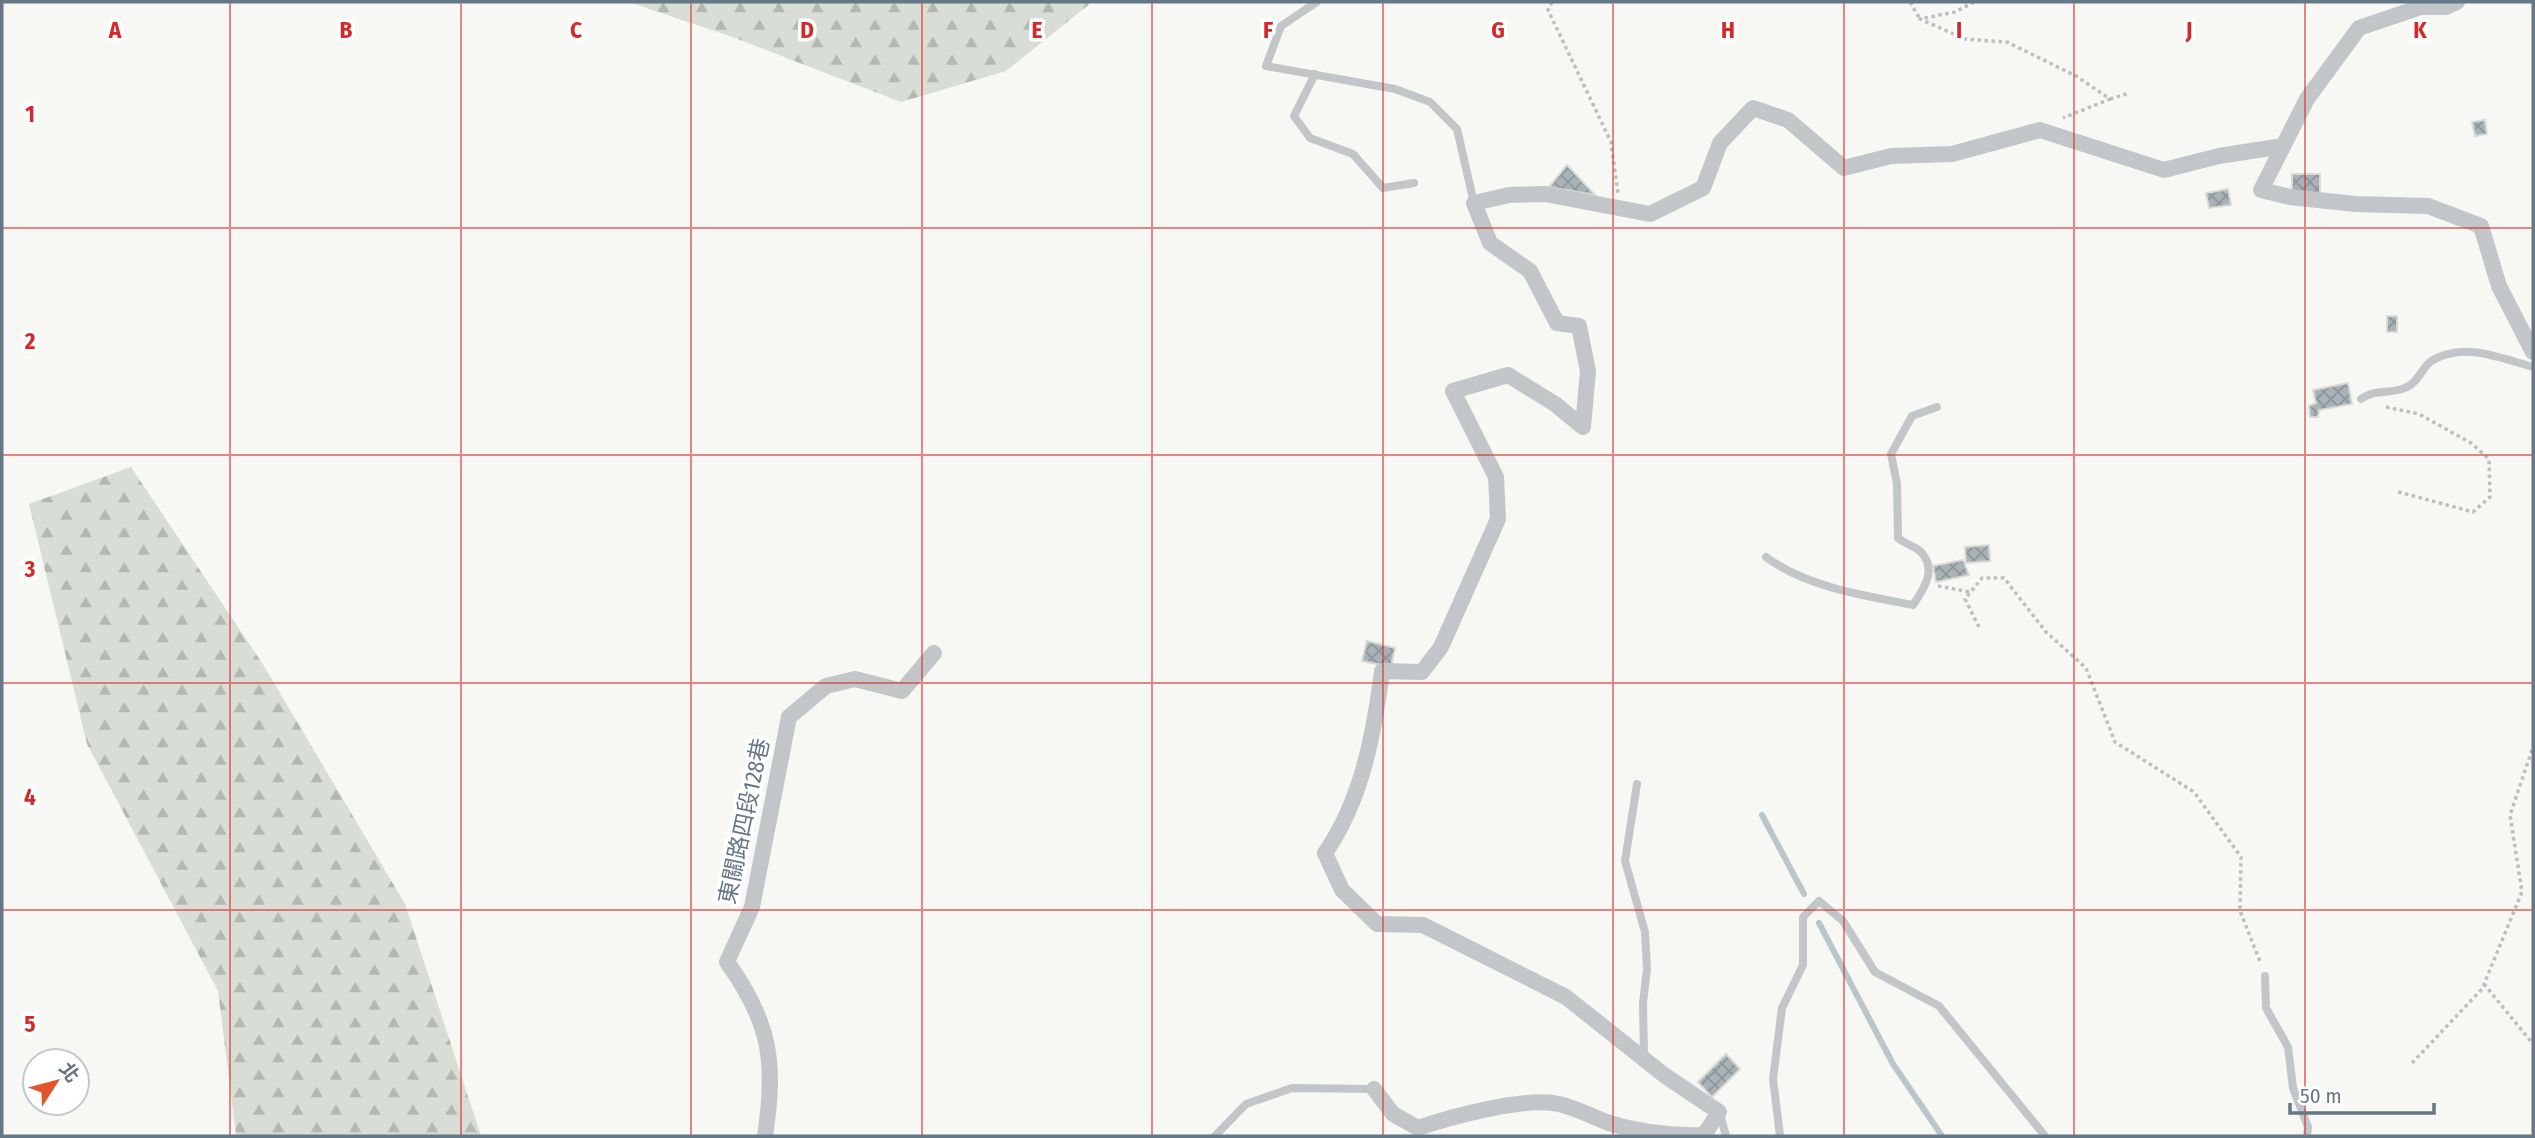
<svg xmlns="http://www.w3.org/2000/svg" width="2535" height="1138" font-family="'Fira Sans Condensed','Noto Sans TC',sans-serif">
<style>
.forest{fill:url(#forest-firs)}
.lines{fill:none;stroke-linecap:round;stroke-linejoin:round}
.stream{stroke:#bac6ca;stroke-width:6}
.building{fill:url(#building-cross-hatch);stroke:#d9d9d6;stroke-width:2}
.path{stroke:#bcbec1;stroke-width:3.5;stroke-dasharray:3.5 3.5;stroke-linecap:butt}
.service{stroke:#c2c6c9;stroke-width:8}
.minor{stroke:#c2c6c9;stroke-width:16}
.grid{fill:none;stroke:#d62828;stroke-width:2;stroke-opacity:0.55}
.labels{text-anchor:middle;dominant-baseline:central;stroke-width:7;stroke-linejoin:round;paint-order:stroke}
.street-label{font-size:23px;fill:#667785;stroke:#fff}
.grid-label{font-size:23px;text-anchor:middle;font-weight:bold;fill:#d62828;stroke:#fff;stroke-width:7;stroke-linejoin:round;paint-order:stroke}
</style>
<defs>
<pattern id="forest-firs" width="22" height="20" patternUnits="userSpaceOnUse" patternTransform="scale(1.75)"><rect width="22" height="20" fill="#d8ded5"/><path d="M5 1l3.5 6h-7zM16 11l3.5 6h-7z" fill="#b3b9b2"/></pattern>
<pattern id="building-cross-hatch" width="8" height="8" patternUnits="userSpaceOnUse" patternTransform="scale(1.75)"><rect width="8" height="8" fill="#a9b2b7"/><path d="M0 0l8 8M0 8l8-8" fill="none" stroke="#8d969a"/></pattern>
</defs>
<rect width="100%" height="100%" fill="#f7f7f4"/>
<g class="forest">
<path d="M629,2H1092L1006,71L901,102L735,38Z"/>
<path d="M131,467L264,666L405,904L481,1136H236L218,991L87,744L29,504Z"/>
</g>
<g class="lines">
<g class="stream">
<path d="M1762,815L1804,894"/>
<path d="M1819,923L1893,1064L1942,1136"/>
</g>
</g>
<g class="building">
<path d="M2485,120L2487,134L2475,136L2472,122Z"/>
<path d="M1567,165L1595,195L1549,187Z"/>
<rect x="2292" y="174" width="28" height="20"/>
<path d="M2228,189L2231,205L2209,208L2206,193Z"/>
<rect x="2387" y="316" width="10" height="16"/>
<path d="M2348,383L2352,404L2319,410L2318,417H2310L2309,406L2316,403L2313,390Z"/>
<path d="M1989,545L1990,561L1966,563L1965,547Z"/>
<path d="M1963,560L1969,575L1936,582L1933,566Z"/>
<path d="M1367,641L1395,648L1391,667L1362,661Z"/>
<path d="M1726,1054L1740,1069L1712,1097L1698,1082Z"/>
</g>
<g class="lines">
<g class="path">
<path d="M1552,2L1548,10L1611,142L1618,193"/>
<path d="M1910,2L1920,19"/>
<path d="M1974,2L1955,12L1920,19L1965,39L2007,42L2076,76L2110,99L2063,118"/>
<path d="M2110,99L2129,93"/>
<path d="M2386,407L2419,414L2471,443L2489,459L2490,497L2473,512L2395,491"/>
<path d="M1938,586L1970,592"/>
<path d="M1979,627L1965,599L1982,578H2004L2046,632L2086,668L2115,742L2194,792L2241,857L2240,911L2261,964"/>
<path d="M2484,984L2533,1044"/>
<path d="M2412,1063L2482,989L2522,892L2510,815L2533,747"/>
</g>
<g class="service">
<path d="M1317,2L1281,26L1266,66L1395,89L1430,102L1457,129L1474,203"/>
<path d="M1315,74L1294,116L1310,138L1353,154L1383,188L1414,183"/>
<path d="M2361,399C2376,388 2391,395 2407,387C2419,382 2422,366 2433,360C2465,342 2500,358 2533,367"/>
<path d="M1766,557C1806,587 1865,596 1913,605C1923,590 1937,571 1922,553C1917,547 1905,544 1898,538L1897,484L1891,454L1912,416L1937,407"/>
<path d="M1637,784L1625,861L1645,932L1647,969L1643,1003L1644,1057"/>
<path d="M2265,976L2266,1008L2288,1047L2293,1088L2308,1127L2307,1136"/>
<path d="M1720,1114L1726,1136"/>
<path d="M1215,1136L1246,1104L1292,1088L1374,1089"/>
<path d="M1780,1136L1773,1079L1782,1008L1803,965V917L1819,901L1843,921L1875,972L1939,1006L2045,1136"/>
</g>
<g class="minor">
<path d="M2457,2L2446,7H2421L2359,28L2307,99L2261,190L2290,197L2355,204L2428,206L2481,226L2499,286L2533,352"/>
<path d="M1374,1089L1393,1114L1418,1128C1450,1117 1527,1096 1559,1104C1576,1108 1593,1117 1609,1123C1641,1133 1670,1136 1704,1135L1719,1112L1664,1075L1566,997L1423,925L1377,924L1342,890L1325,853C1362,800 1374,733 1382,671L1422,672L1441,647L1498,519L1496,477L1453,391L1508,375L1555,404L1583,427L1588,371L1579,326L1557,323L1530,271L1490,243L1474,203L1509,195L1545,194L1650,214L1703,188L1720,143L1753,108L1788,120L1844,168L1891,156L1952,154L2040,130L2164,170L2219,156L2283,146"/>
<path d="M765,1136C776,1063 771,1023 727,962L752,907L789,717L826,686L855,679L902,691L934,653"/>
</g>
</g>
<path class="grid" d="M230,2V1136M461,2V1136M691,2V1136M922,2V1136M1152,2V1136M1383,2V1136M1613,2V1136M1844,2V1136M2074,2V1136M2305,2V1136M2,228H2533M2,455H2533M2,683H2533M2,910H2533"/>
<g class="labels">
<g class="street-label">
<text transform="translate(744 821) rotate(-78)">東關路四段128巷</text>
</g>
</g>
<g class="grid-label">
<text x="115" y="38">A</text>
<text x="346" y="38">B</text>
<text x="576" y="38">C</text>
<text x="807" y="38">D</text>
<text x="1037" y="38">E</text>
<text x="1268" y="38">F</text>
<text x="1498" y="38">G</text>
<text x="1728" y="38">H</text>
<text x="1959" y="38">I</text>
<text x="2189" y="38">J</text>
<text x="2420" y="38">K</text>
<text x="30" y="122">1</text>
<text x="30" y="349">2</text>
<text x="30" y="577">3</text>
<text x="30" y="805">4</text>
<text x="30" y="1032">5</text>
</g>
<rect width="2535" height="1138" fill="none" stroke="#667785" stroke-width="7"/>
<g transform="translate(56 1082) rotate(54)"><circle r="33" fill="#ffffff" stroke="#c2c9ce" stroke-width="2"/>
<path d="M0-5L12 26L0 18L-12 26Z" fill="#e25429"/>
<text y="-10" font-size="19" font-weight="bold" text-anchor="middle" fill="#667785">北</text>
</g>
<path d="M2290 1103v10h144v-10" fill="none" stroke="#667785" stroke-width="3.5"/>
<text x="2300" y="1103" font-size="21" fill="#667785" stroke="#ffffff" stroke-width="5" paint-order="stroke">50 m</text>
</svg>
